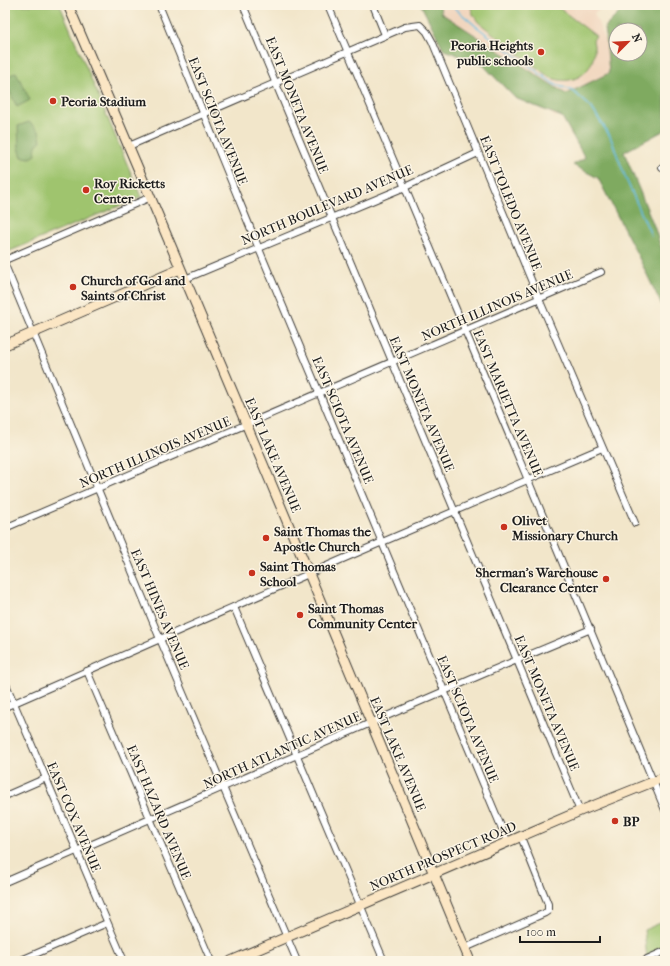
<svg xmlns="http://www.w3.org/2000/svg" width="670" height="966" font-family="'IM FELL French Canon',serif">
<style>
.built{fill:#f1d5bd}
.green{fill:#9fc46e;stroke:#5e7045}
.forest{fill:#7faa61;stroke:#4e633e;fill-rule:evenodd}
.lines{fill:none;stroke-linecap:round;stroke-linejoin:round}
.stream{stroke:#63bce0;stroke-width:1.5}
.street-casing{stroke:#3c3a36;stroke-width:8}
.secondary-casing{stroke:#3c3a36;stroke-width:11}
.street{stroke:#fff;stroke-width:6}
.secondary{stroke:#fbe6c4;stroke-width:9}
.poi-dot{fill:#c8321e;stroke:#fcf5e5;stroke-width:1.5}
.labels{text-anchor:middle;dominant-baseline:central;stroke-width:3;stroke-linejoin:round;paint-order:stroke}
.poi-label{font-size:13px;font-weight:bold;fill:#1c1c1c;stroke:#fcf5e5;text-anchor:start}
.street-label{font-size:13px;fill:#1c1c1c;stroke:#fcf5e5}
</style>
<rect width="100%" height="100%" fill="#fcf5e5"/>
<filter id="ink" filterUnits="userSpaceOnUse"><feTurbulence type="fractalNoise" baseFrequency=".025" numOctaves="2"/><feDisplacementMap in="SourceGraphic" scale="8" xChannelSelector="R" yChannelSelector="G"/><feConvolveMatrix kernelMatrix="1 2 1 2 8 2 1 2 1" color-interpolation-filters="sRGB"/></filter>
<filter id="wash" filterUnits="userSpaceOnUse"><feTurbulence type="fractalNoise" baseFrequency=".012" numOctaves="4" result="noise"/><feDisplacementMap in="SourceGraphic" scale="16" xChannelSelector="R" yChannelSelector="G"/><feGaussianBlur stdDeviation="0.9" result="paint"/><feColorMatrix in="noise" values="0 0 0 0 0 0 0 0 0 0 0 0 0 0 0 0 0 1.4 0 .05"/><feComposite in="paint" operator="in"/></filter>
<g filter="url(#wash)">
<rect width="100%" height="100%" fill="#f2e6ca"/>
<path class="built" d="M425,5H610L594,13L623,85L555,117L431,19Z"/>
<g class="green">
<path d="M5,5H60L141,197L5,253Z"/>
<path d="M470,5H555L596,36L593,40C600,68 576,89 549,77L478,22L473,14Z"/>
<path d="M665,921V951L647,959L644,930Z"/>
</g>
<g class="forest">
<path d="M421,5H440L441,13L566,94L609,73L605,27L627,5H665V68L660,72L665,85V130L624,152L654,226L665,259V312L639,258L598,178L573,165L585,158L562,117L515,98L482,64L444,50ZM616,30H640V54H616Z"/>
<path d="M16,72L30,100L17,107L5,82V78Z"/>
<path d="M29,122L39,131L41,141C35,145 35,148 36,155L31,158L22,157L19,148L18,126Z"/>
</g>
<g class="lines">
<path class="stream" d="M451,5L477,27L554,84L573,91L591,107L610,136L626,179L651,235"/>
</g>
</g>
<g filter="url(#ink)">
<g class="lines">
<g class="street-casing">
<g id="street">
<path d="M159,5L259,249L508,843"/>
<path d="M243,5L580,811"/>
<path d="M328,5L528,480L665,810"/>
<path d="M373,5L385,35"/>
<path d="M129,146L405,27L420,25L427,32L432,41L539,299L635,523"/>
<path d="M662,168L665,167"/>
<path d="M5,260L151,197"/>
<path d="M5,265L160,639L297,961"/>
<path d="M185,279L405,187L478,153"/>
<path d="M5,528L601,272"/>
<path d="M234,607L384,961"/>
<path d="M87,671L211,961"/>
<path d="M5,682L124,961"/>
<path d="M5,707L345,558L602,448"/>
<path d="M5,796L46,778"/>
<path d="M5,882L481,675L591,629"/>
<path d="M465,948L545,913L548,911V904L521,837"/>
<path d="M19,961L107,923"/>
<path d="M645,961L647,959L665,951"/>
</g>
</g>
<g class="secondary-casing">
<g id="secondary">
<path d="M68,5C205,322 338,642 470,961"/>
<path d="M5,345L180,269"/>
<path d="M231,961L580,811L665,777"/>
</g>
</g>
<use href="#street" class="street"/>
<use href="#secondary" class="secondary"/>
</g>
</g>
<g class="poi-dot">
<circle cx="541" cy="52" r="4"/>
<circle cx="53" cy="101" r="4"/>
<circle cx="86" cy="190" r="4"/>
<circle cx="73" cy="287" r="4"/>
<circle cx="504" cy="527" r="4"/>
<circle cx="266" cy="538" r="4"/>
<circle cx="252" cy="573" r="4"/>
<circle cx="606" cy="579" r="4"/>
<circle cx="300" cy="615" r="4"/>
<circle cx="615" cy="821" r="4"/>
</g>
<g class="labels">
<g class="poi-label">
<text x="533" y="45" text-anchor="end">Peoria Heights<tspan x="533" dy="15">public schools</tspan></text>
<text x="61" y="101">Peoria Stadium</text>
<text x="94" y="183">Roy Ricketts<tspan x="94" dy="15">Center</tspan></text>
<text x="81" y="280">Church of God and<tspan x="81" dy="15">Saints of Christ</tspan></text>
<text x="512" y="520">Olivet<tspan x="512" dy="15">Missionary Church</tspan></text>
<text x="274" y="531">Saint Thomas the<tspan x="274" dy="15">Apostle Church</tspan></text>
<text x="260" y="566">Saint Thomas<tspan x="260" dy="15">School</tspan></text>
<text x="598" y="572" text-anchor="end">Sherman's Warehouse<tspan x="598" dy="15">Clearance Center</tspan></text>
<text x="308" y="608">Saint Thomas<tspan x="308" dy="15">Community Center</tspan></text>
<text x="623" y="821">BP</text>
</g>
<g class="street-label">
<text transform="translate(297 105) rotate(68)">EAST MONETA AVENUE</text>
<text transform="translate(218 121) rotate(68)">EAST SCIOTA AVENUE</text>
<text transform="translate(511 203) rotate(68)">EAST TOLEDO AVENUE</text>
<text transform="translate(327 205) rotate(-23)">NORTH BOULEVARD AVENUE</text>
<text transform="translate(497 305) rotate(-23)">NORTH ILLINOIS AVENUE</text>
<text transform="translate(508 403) rotate(67)">EAST MARIETTA AVENUE</text>
<text transform="translate(422 404) rotate(67)">EAST MONETA AVENUE</text>
<text transform="translate(343 420) rotate(67)">EAST SCIOTA AVENUE</text>
<text transform="translate(155 452) rotate(-23)">NORTH ILLINOIS AVENUE</text>
<text transform="translate(273 455) rotate(67)">EAST LAKE AVENUE</text>
<text transform="translate(160 609) rotate(67)">EAST HINES AVENUE</text>
<text transform="translate(547 703) rotate(67)">EAST MONETA AVENUE</text>
<text transform="translate(468 719) rotate(67)">EAST SCIOTA AVENUE</text>
<text transform="translate(282 750) rotate(-24)">NORTH ATLANTIC AVENUE</text>
<text transform="translate(398 754) rotate(67)">EAST LAKE AVENUE</text>
<text transform="translate(159 812) rotate(67)">EAST HAZARD AVENUE</text>
<text transform="translate(74 817) rotate(67)">EAST COX AVENUE</text>
<text transform="translate(443 856) rotate(-23)">NORTH PROSPECT ROAD</text>
</g>
</g>
<rect width="670" height="966" fill="none" stroke="#fcf5e5" stroke-width="20"/>
<g transform="translate(628 42) rotate(66)"><circle r="19" fill="#fcf5e5" stroke="#a29e95"/>
<path d="M0-3L7 15L0 10L-7 15Z" fill="#c8321e"/>
<text y="-6" font-size="11" font-weight="bold" text-anchor="middle" fill="#1c1c1c">N</text>
</g>
<path d="M520 936v6h80v-6" fill="none" stroke="#1c1c1c" stroke-width="2"/>
<text x="526" y="936" font-size="12" fill="#1c1c1c" stroke="#fcf5e5" stroke-width="3" paint-order="stroke">100 m</text>
</svg>
